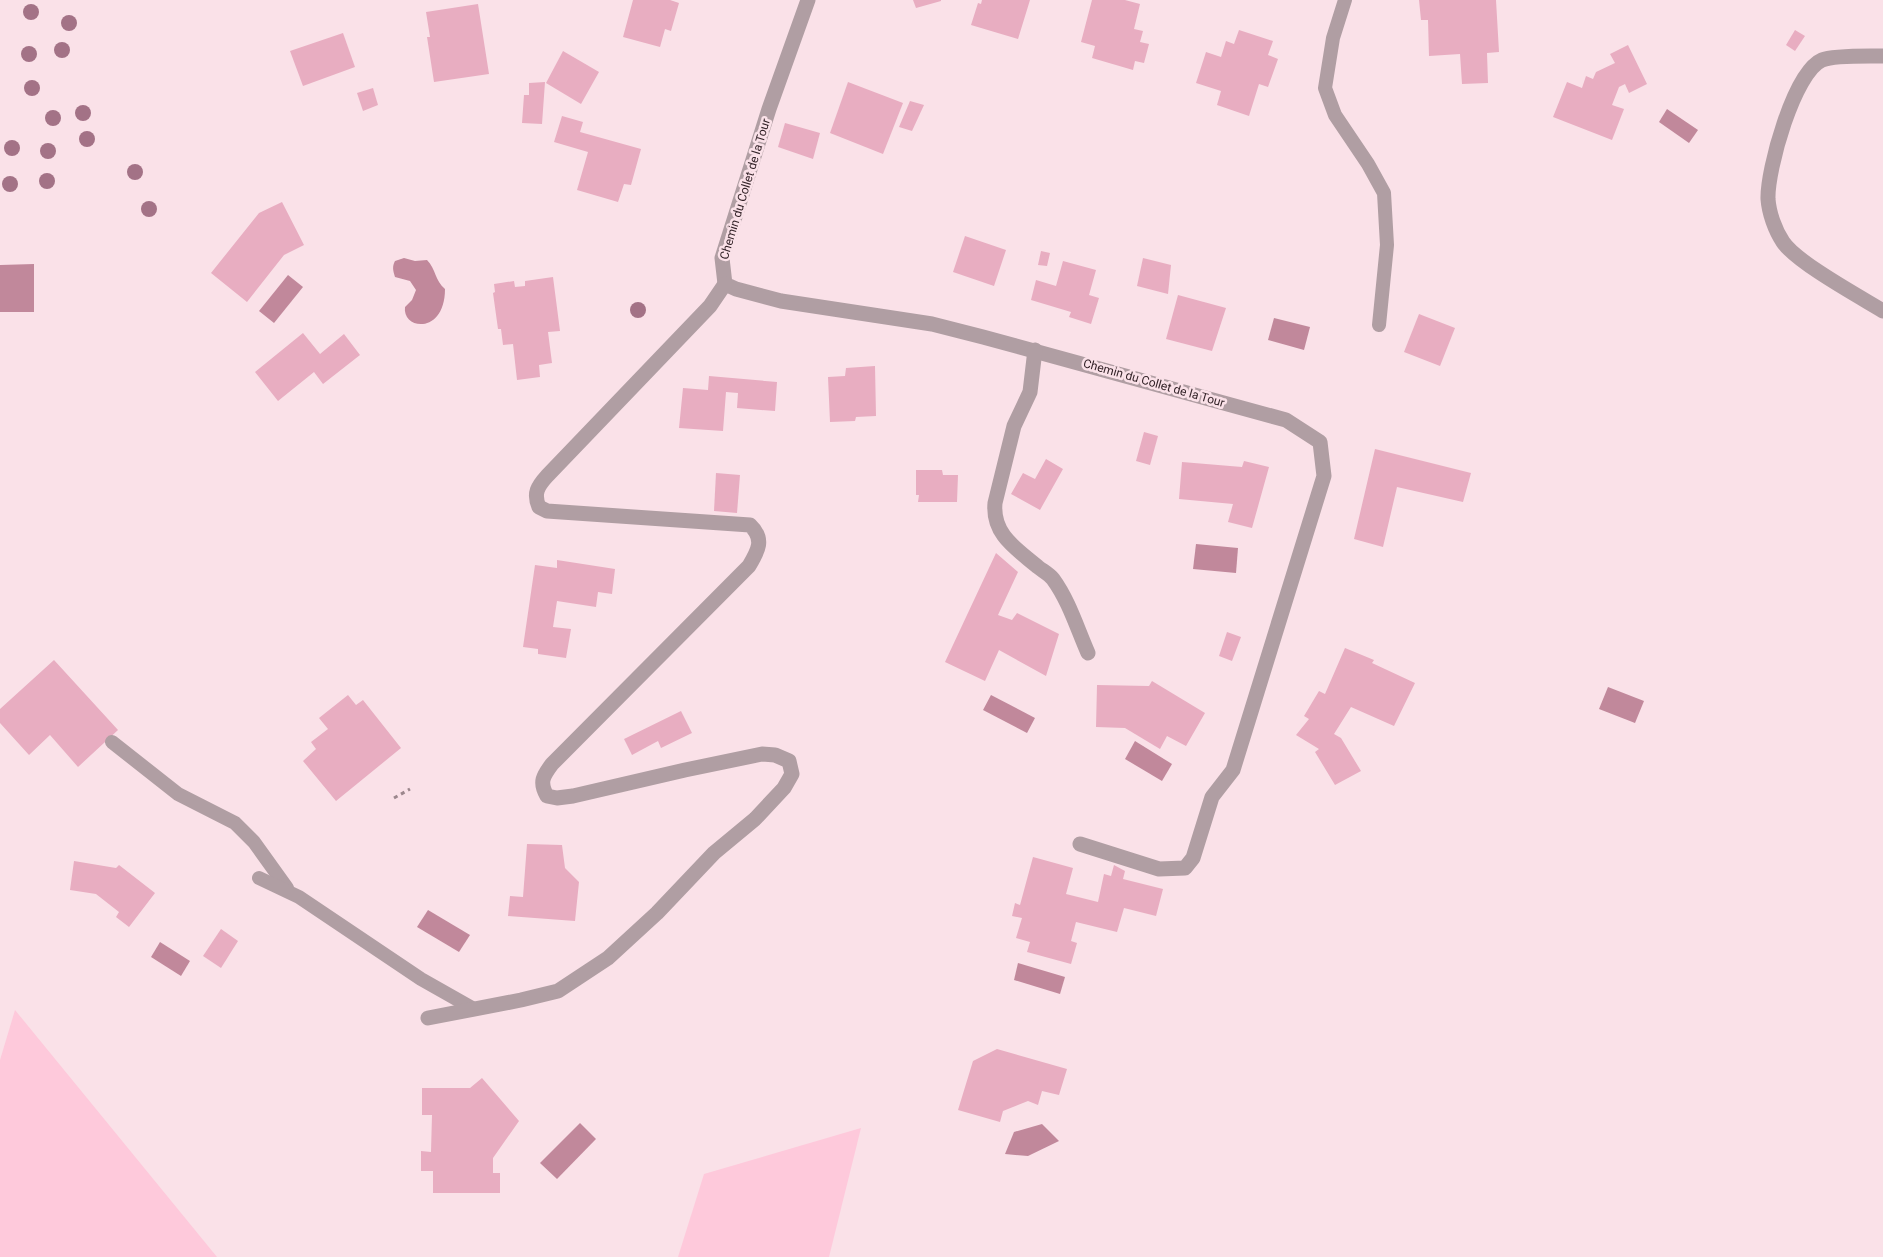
<svg xmlns="http://www.w3.org/2000/svg" width="1883" height="1257" font-family="Roboto,sans-serif">
<style>
.green{fill:#fec9db}
.water{fill:#c1889b}
.building{fill:#e8adc1}
.lines{fill:none;stroke-linecap:round;stroke-linejoin:round}
.path{stroke:#9c878d;stroke-width:3;stroke-dasharray:4 4;stroke-linecap:butt}
.lane{stroke:#b09ea3;stroke-width:14}
.street{stroke:#b09ea3;stroke-width:15}
.tree{fill:#a37286}
.labels{text-anchor:middle;dominant-baseline:central;stroke-width:5;stroke-linejoin:round;paint-order:stroke}
.street-label{font-size:12px;fill:#332328;stroke:#fae1e8}
</style>
<rect width="100%" height="100%" fill="#fae1e8"/>
<g class="green">
<path d="M15,1010L217,1257H0V1060Z"/>
<path d="M861,1128L829,1257H678L704,1174Z"/>
</g>
<g class="water">
<path d="M1667,109L1698,130L1689,143L1659,122Z"/>
<path d="M404,258L415,261L427,260C436,269 435,281 445,289C445,335 402,330 405,307L412,300L416,290L410,281L395,277C393,270 392,267 395,261Z"/>
<path d="M34,264V312H0V265Z"/>
<path d="M288,275L303,287L274,323L259,311Z"/>
<path d="M1274,318L1310,327L1304,350L1268,340Z"/>
<path d="M1196,544L1238,548L1236,573L1193,569Z"/>
<path d="M1608,687L1644,701L1635,723L1599,709Z"/>
<path d="M991,695L1035,718L1027,733L983,710Z"/>
<path d="M1135,741L1172,764L1162,781L1125,759Z"/>
<path d="M428,910L470,935L459,952L417,927Z"/>
<path d="M160,942L190,961L181,976L151,957Z"/>
<path d="M1018,963L1065,977L1060,994L1014,980Z"/>
<path d="M580,1123L596,1139L557,1179L540,1163Z"/>
<path d="M1042,1124L1059,1141L1028,1156L1005,1154L1014,1132Z"/>
</g>
<g class="building">
<path d="M633,0H670L679,3L671,31L665,29L660,47L623,37Z"/>
<path d="M913,0H941V1L916,8Z"/>
<path d="M982,0H1030L1018,39L971,25L978,3L981,4Z"/>
<path d="M1092,0H1125L1140,4L1134,29L1143,31L1140,42L1149,44L1144,63L1135,61L1133,70L1092,58L1095,46L1081,42Z"/>
<path d="M1419,0H1496L1499,52L1487,53L1488,83L1462,84L1460,54L1429,56L1428,20H1421Z"/>
<path d="M478,4L489,74L434,82L427,37H430L426,12Z"/>
<path d="M1239,30L1273,41L1268,55L1278,59L1268,87L1259,84L1249,116L1217,105L1221,91L1196,83L1206,52L1221,57L1226,41L1234,44Z"/>
<path d="M1795,30L1805,36L1795,51L1786,45Z"/>
<path d="M343,33L355,67L303,86L290,51Z"/>
<path d="M1628,45L1647,84L1629,93L1625,84L1619,87L1612,105L1624,109L1612,140L1553,117L1567,82L1582,88L1586,76L1593,79L1596,72L1615,63L1610,54Z"/>
<path d="M563,51L599,72L581,104L546,83Z"/>
<path d="M545,82L542,124L522,123L524,95H529V83Z"/>
<path d="M848,82L903,103L883,154L830,133Z"/>
<path d="M373,88L378,105L363,111L357,93Z"/>
<path d="M910,101L924,105L912,131L899,127Z"/>
<path d="M562,116L583,122L580,132L641,149L631,185L624,184L618,202L577,190L588,152L554,142Z"/>
<path d="M785,123L820,133L813,159L778,147Z"/>
<path d="M282,202L304,245L284,255L247,302L211,273L259,213Z"/>
<path d="M965,236L1006,250L994,286L953,272Z"/>
<path d="M1041,251L1050,253L1047,266L1038,265Z"/>
<path d="M1143,258L1171,265L1168,294L1137,286Z"/>
<path d="M1063,261L1096,270L1089,295L1099,298L1091,324L1069,317L1071,312L1031,300L1036,280L1056,286Z"/>
<path d="M553,277L560,331L548,332L552,363L539,365L540,377L517,380L513,344L503,345L501,329H498L493,293L495,292L494,284L514,281L515,287L525,286V281Z"/>
<path d="M1178,295L1226,308L1212,351L1166,339Z"/>
<path d="M1419,314L1455,328L1440,366L1404,352Z"/>
<path d="M303,333L320,354L344,334L360,355L323,384L314,372L278,401L255,372Z"/>
<path d="M875,366L876,416L856,417L855,421L830,422L828,377L845,376L846,368Z"/>
<path d="M709,376L777,382L775,411L737,408L738,393L726,392L723,431L679,428L683,388L708,390Z"/>
<path d="M1144,432L1158,436L1150,465L1136,461Z"/>
<path d="M1375,449L1471,473L1463,502L1397,487L1383,547L1354,539Z"/>
<path d="M1046,459L1063,469L1040,510L1011,494L1023,473L1035,479Z"/>
<path d="M1244,461L1269,467L1252,528L1228,522L1233,504L1179,499L1182,462L1242,467Z"/>
<path d="M916,470H942L943,475H958L957,502H918L919,495H916Z"/>
<path d="M716,473L740,475L737,513L714,511Z"/>
<path d="M996,553L1018,572L998,615L1012,620L1017,613L1059,634L1046,676L999,650L985,681L945,662Z"/>
<path d="M557,560L615,569L612,594L598,592L596,607L557,601L553,627L571,629L566,658L538,654V649L523,647L535,565L557,568Z"/>
<path d="M1227,632L1241,637L1232,661L1219,656Z"/>
<path d="M1345,648L1374,660L1372,663L1415,683L1394,726L1351,707L1334,734L1341,738L1361,771L1335,785L1315,752L1319,749L1296,735L1309,719L1304,716L1319,691L1325,694Z"/>
<path d="M54,660L118,730L78,767L50,735L29,755L0,723V709Z"/>
<path d="M1152,681L1205,713L1186,746L1167,736L1160,749L1125,728L1096,727L1097,685L1149,686Z"/>
<path d="M348,695L356,705L363,700L401,748L336,801L303,761L316,749L311,742L328,729L319,718Z"/>
<path d="M681,711L692,733L661,748L658,741L632,755L624,739Z"/>
<path d="M527,844L562,845L565,868L579,882L575,921L508,916L510,896L523,897Z"/>
<path d="M1033,857L1073,868L1066,894L1098,902L1104,874L1111,876L1114,865L1125,871L1123,879L1163,889L1156,916L1124,908L1117,932L1076,922L1071,941L1077,943L1071,964L1027,952L1030,942L1016,938L1022,918L1012,916L1015,903L1020,905Z"/>
<path d="M74,861L116,868L119,865L155,893L129,927L116,917L119,912L96,894L70,890Z"/>
<path d="M221,929L238,941L221,968L203,956Z"/>
<path d="M997,1049L1067,1069L1059,1095L1042,1091L1038,1105L1028,1101L1003,1111L1000,1122L958,1110L973,1061Z"/>
<path d="M482,1078L519,1121L493,1158V1173H500V1193H433V1171H421V1151L431,1152L432,1115H422V1088H470Z"/>
</g>
<g class="lines">
<path class="path" d="M394,798L410,789"/>
<g class="lane">
<path d="M1345,0L1333,38L1325,88L1335,115L1368,164L1384,193L1387,245L1379,325"/>
<path d="M112,742L178,794L235,823L254,842L287,888"/>
<path d="M259,878L299,897L421,979L474,1009"/>
</g>
<g class="street">
<path d="M808,0L769,109L722,258L725,284L736,289L781,301L932,324L983,337L1286,420L1320,442L1324,476L1233,770L1212,797L1193,858L1185,868L1159,869L1080,844"/>
<path d="M1883,56C1870,56 1834,55 1822,60C1794,72 1767,170 1768,199C1769,213 1775,230 1783,242C1796,262 1860,297 1883,311"/>
<path d="M1035,350L1030,392L1014,426L995,503C992,535 1017,549 1038,567C1043,571 1049,574 1053,579C1069,601 1077,628 1088,653"/>
<path d="M428,1018L521,1000L558,991L608,958L657,913L714,853L755,819L784,788L792,774L789,761L775,755L762,754L685,770L573,796L557,798L547,796C539,782 543,776 552,764L749,566C758,551 765,539 750,525L547,511L539,507C533,493 538,486 547,476L710,306L725,284"/>
</g>
</g>
<g class="tree">
<circle cx="31" cy="12" r="8"/>
<circle cx="69" cy="23" r="8"/>
<circle cx="62" cy="50" r="8"/>
<circle cx="29" cy="54" r="8"/>
<circle cx="32" cy="88" r="8"/>
<circle cx="83" cy="113" r="8"/>
<circle cx="53" cy="118" r="8"/>
<circle cx="87" cy="139" r="8"/>
<circle cx="12" cy="148" r="8"/>
<circle cx="48" cy="151" r="8"/>
<circle cx="135" cy="172" r="8"/>
<circle cx="47" cy="181" r="8"/>
<circle cx="10" cy="184" r="8"/>
<circle cx="149" cy="209" r="8"/>
<circle cx="638" cy="310" r="8"/>
</g>
<g class="labels">
<g class="street-label">
<text transform="translate(745 189) rotate(-73)">Chemin du Collet de la Tour</text>
<text transform="translate(1154 383) rotate(16)">Chemin du Collet de la Tour</text>
</g>
</g>
</svg>
